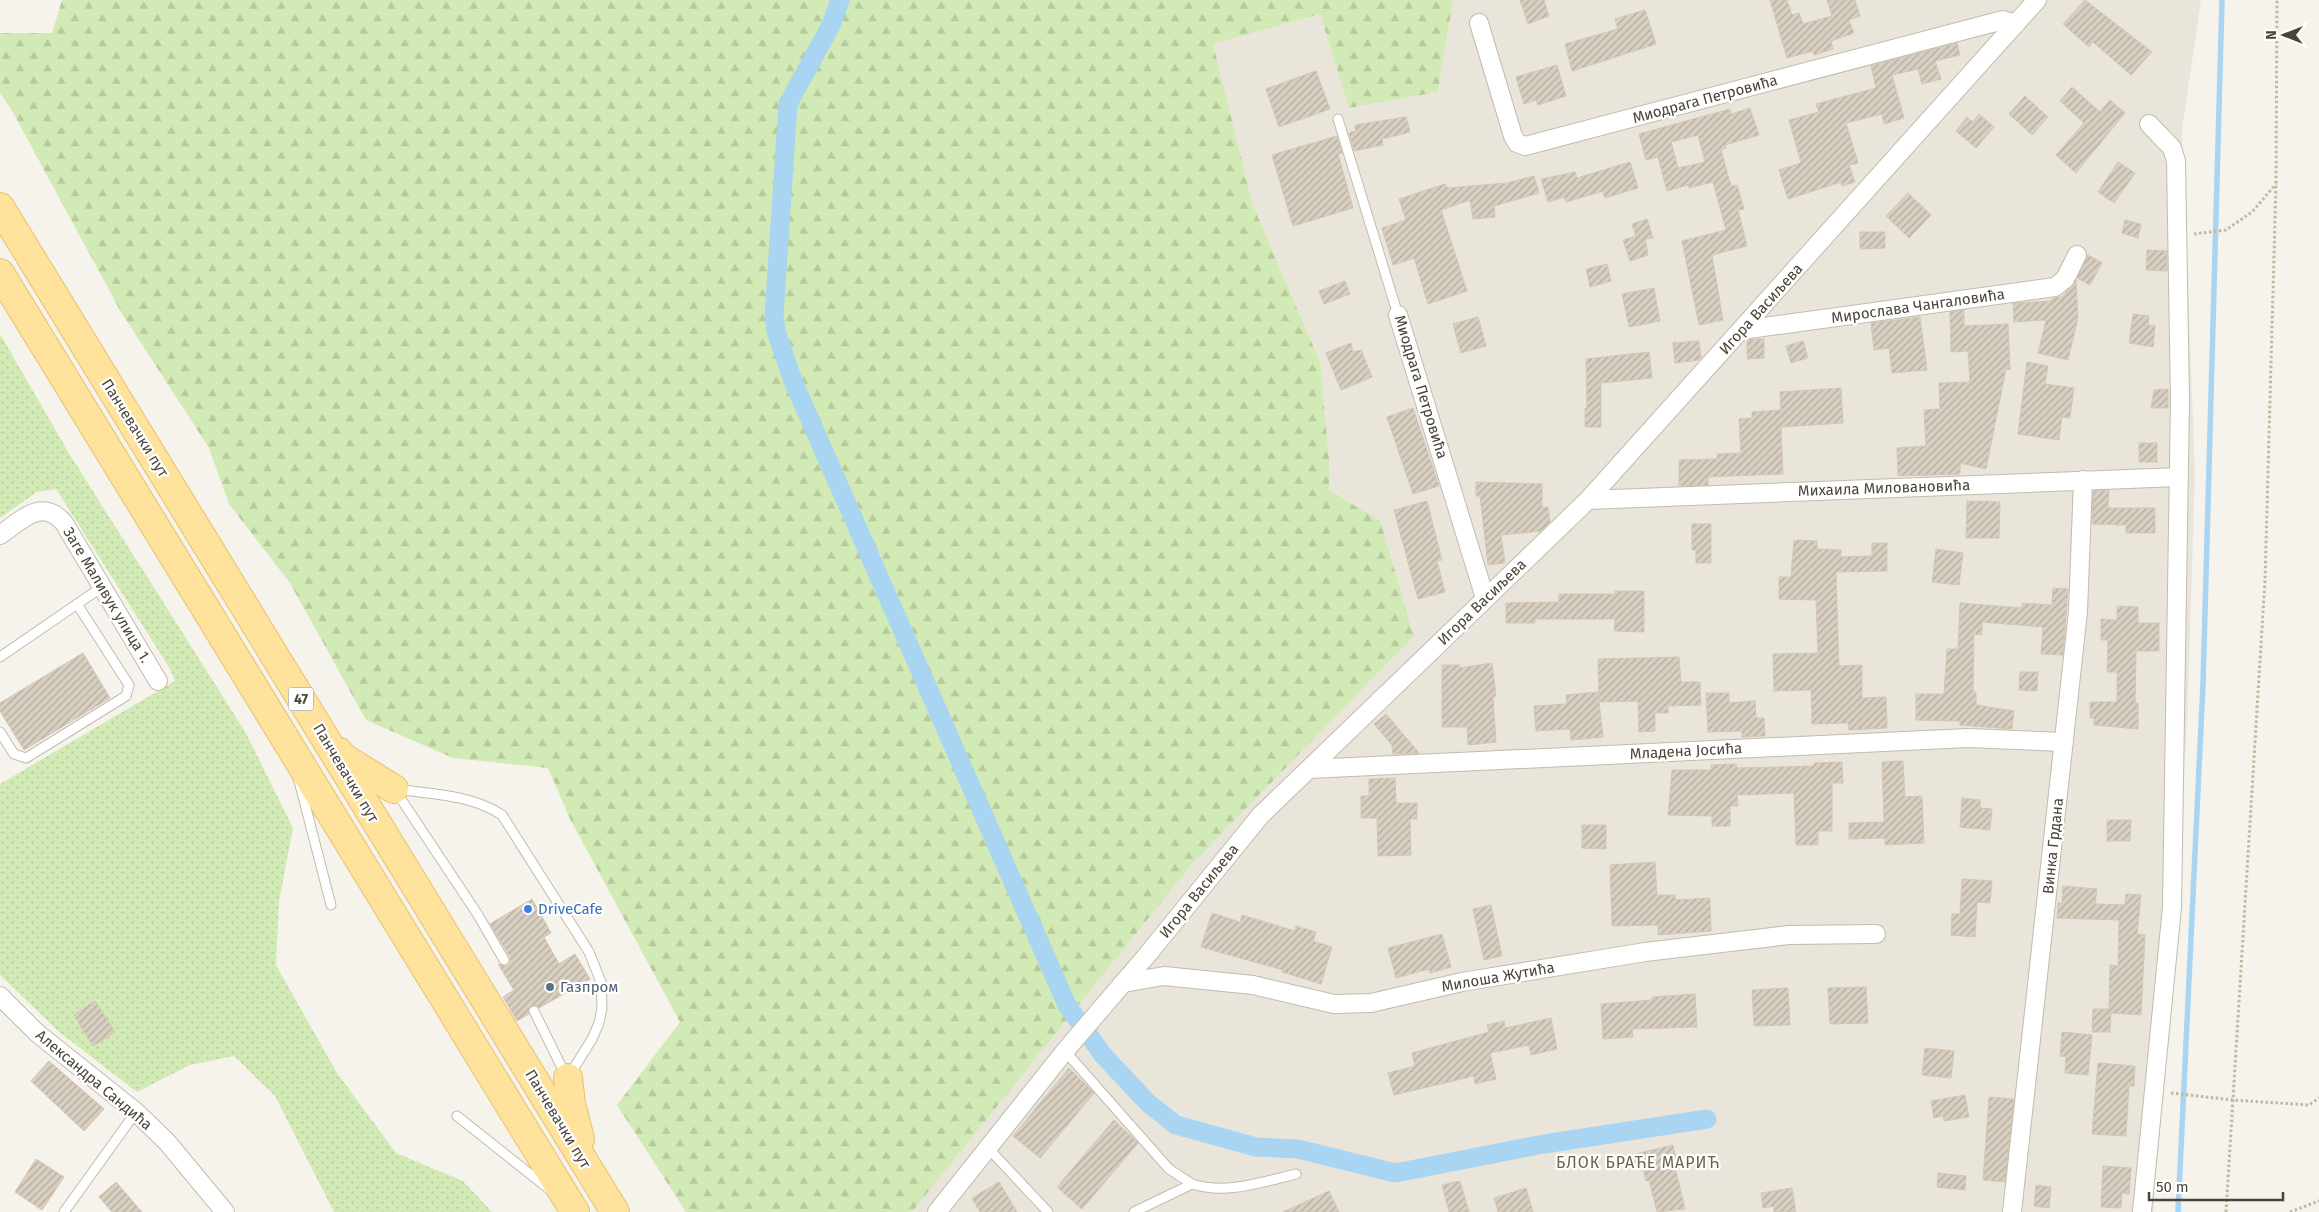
<svg xmlns="http://www.w3.org/2000/svg" width="2319" height="1212" font-family="'Fira Sans',sans-serif">
<style>
.residential{fill:#eae5da}
.grass{fill:url(#grass-dots)}
.forest{fill:url(#forest-firs)}
.lines{fill:none;stroke-linecap:round;stroke-linejoin:round}
.stream{stroke:#a9d4f2;stroke-width:5.5}
.canal{stroke:#a9d4f2;stroke-width:19}
.building{fill:url(#building-hatch);stroke:#d3c7b4;fill-rule:evenodd}
.service-casing{stroke:#c2bbae;stroke-width:11}
.minor-casing{stroke:#c2bbae;stroke-width:20}
.primary-casing{stroke:#e6c16a;stroke-width:30}
.path{stroke:#c4b79f;stroke-width:3;stroke-dasharray:2.5 2.5;stroke-linecap:butt}
.service{stroke:#fff;stroke-width:9}
.minor{stroke:#fff;stroke-width:18}
.primary{stroke:#ffe39c;stroke-width:28}
.shop-dot{fill:#3f7fe0;stroke:#fff;stroke-width:2}
.service-dot{fill:#5c6f8a;stroke:#fff;stroke-width:2}
.labels{text-anchor:middle;dominant-baseline:central;stroke-width:4.5;stroke-linejoin:round;paint-order:stroke}
.shield{fill:#fff;stroke:#817c74;stroke-width:1}
.shield-label{font-size:14px;font-weight:bold;fill:#4b4439}
.street-label{font-size:15px;fill:#4b4439;stroke:#fff}
.shop-label{font-size:15px;fill:#366cbe;stroke:#fff;text-anchor:start}
.service-label{font-size:15px;fill:#4e5e75;stroke:#fff;text-anchor:start}
.neighbourhood-label{font-size:16px;letter-spacing:1px;fill:#6e6250;stroke:#fff}
</style>
<defs>
<pattern id="grass-dots" width="8" height="8" patternUnits="userSpaceOnUse" patternTransform="scale(1.25)"><rect width="8" height="8" fill="#d2eab5"/><path d="M2 2h.1M6 6h.1" fill="none" stroke="#b6ca9c" stroke-width="1.8" stroke-linecap="round"/></pattern>
<pattern id="forest-firs" width="22" height="20" patternUnits="userSpaceOnUse" patternTransform="scale(1.25)"><rect width="22" height="20" fill="#d2eab5"/><path d="M5 1l3.5 6h-7zM16 11l3.5 6h-7z" fill="#b6ca9c"/></pattern>
<pattern id="building-hatch" width="6" height="6" patternUnits="userSpaceOnUse" patternTransform="scale(1.25)"><rect width="6" height="6" fill="#d8cfc1"/><path d="M-1 1l2-2M0 6l6-6M5 7l2-2" fill="none" stroke="#b1aa9e"/></pattern>
</defs>
<rect width="100%" height="100%" fill="#f6f3ec"/>
<path class="residential" d="M1453,0H2201L2182,130L2195,473L2187,724L2165,1068L2153,1212H912L1193,863L1414,636L1380,520L1329,491V459L1320,362L1253,205L1213,44L1320,14L1349,108L1438,92Z"/>
<path class="grass" d="M0,334L70,455L246,733L293,828L279,901L276,965L337,1073L396,1153L463,1181L492,1212H334L275,1096L234,1056L190,1065L137,1092L59,1032L0,975V784L175,681L169,667L56,489L37,492L0,518Z"/>
<path class="forest" d="M62,0H1453L1438,92L1349,108L1320,14L1213,44L1253,205L1320,362L1329,459V491L1380,520L1414,636L1193,863L912,1212H686L617,1105L680,1022L570,819L548,768L453,758L366,720L290,583L229,504L209,448L121,312L10,107L0,93V33H52Z"/>
<g class="lines">
<path class="stream" d="M2178,1212L2203,684L2222,0"/>
<path class="canal" d="M840,0L831,25L788,104L774,316L776,331L793,381L1067,1005L1103,1055L1148,1103L1176,1125L1256,1147L1298,1149L1395,1173L1544,1144L1707,1119"/>
</g>
<g class="building">
<path d="M1520,0H1544L1549,16L1528,24Z"/>
<path d="M1770,0H1787L1792,15L1799,13L1803,24L1832,16L1827,0H1855L1860,16L1849,20L1854,33L1831,41L1833,49L1814,55L1813,51L1787,58Z"/>
<path d="M2085,0L2152,52L2131,75L2093,42L2089,47L2063,24Z"/>
<path d="M1645,10L1656,44L1572,71L1565,44L1618,29L1615,19Z"/>
<path d="M1957,43L1960,55L1935,61L1941,79L1922,84L1918,69L1892,75L1904,118L1884,124L1882,114L1846,123L1858,163L1849,165L1855,182L1842,186L1841,182L1788,199L1779,170L1801,163L1789,120L1819,112L1816,104L1876,88L1871,66Z"/>
<path d="M1557,65L1566,96L1538,105L1536,100L1524,104L1516,77Z"/>
<path d="M1316,71L1330,109L1279,127L1266,89Z"/>
<path d="M2072,87L2100,112L2110,100L2125,113L2076,173L2056,155L2084,123L2060,101Z"/>
<path d="M2025,96L2048,117L2032,135L2009,114Z"/>
<path d="M1750,108L1759,135L1725,145L1726,148L1721,150L1731,186L1737,185L1744,209L1738,210L1747,246L1712,255L1723,320L1699,325L1682,241L1726,230L1713,182L1689,188L1688,185L1667,191L1658,157L1646,160L1639,134L1730,109L1731,114ZM1698,135L1705,162L1678,168L1671,142Z"/>
<path d="M1979,114L1994,127L1976,148L1956,131L1967,117L1973,122Z"/>
<path d="M1406,117L1410,132L1382,139L1383,145L1354,151L1349,133L1356,131L1355,125Z"/>
<path d="M1337,136L1342,153L1338,154L1353,208L1293,226L1272,155Z"/>
<path d="M1630,162L1638,188L1605,198L1603,191L1566,202L1564,197L1548,202L1541,179L1575,172L1577,178Z"/>
<path d="M2118,162L2135,173L2114,203L2098,192Z"/>
<path d="M1534,176L1539,193L1494,206L1495,217L1473,219L1470,200L1441,210L1467,291L1428,304L1414,258L1393,265L1382,228L1406,220L1399,199L1445,184L1447,188L1507,183Z"/>
<path d="M1908,193L1931,215L1909,238L1886,216Z"/>
<path d="M1647,219L1653,238L1645,239L1648,255L1630,261L1623,240L1636,236L1632,224Z"/>
<path d="M2125,220L2141,224L2138,238L2122,233Z"/>
<path d="M1860,232H1885V248L1860,249Z"/>
<path d="M2147,250L2167,251V271L2146,270Z"/>
<path d="M2088,255L2102,263L2090,285L2077,278Z"/>
<path d="M1607,264L1611,281L1590,287L1586,269Z"/>
<path d="M2076,280L2078,318L2068,360L2038,353L2046,320L2014,322L2013,303L2052,301V298L2062,297Z"/>
<path d="M1345,281L1350,294L1324,304L1319,291Z"/>
<path d="M1654,288L1660,321L1629,327L1622,294Z"/>
<path d="M1964,310V326L2008,324L2010,370L2006,369L1986,469L1960,463V474L1898,476L1897,448L1926,446L1924,410L1940,409L1939,383L1970,382L1968,351L1951,352L1950,312Z"/>
<path d="M2133,314L2149,316L2148,325L2155,326L2153,347L2129,343Z"/>
<path d="M1478,317L1486,346L1461,353L1453,324Z"/>
<path d="M1920,317L1927,370L1892,373L1889,348L1874,350L1871,323Z"/>
<path d="M1756,339H1764V358L1747,359V340Z"/>
<path d="M1699,341L1701,358L1699,360L1675,363L1673,343Z"/>
<path d="M1803,341L1808,358L1791,363L1786,346Z"/>
<path d="M1351,343L1353,352L1361,350L1372,377L1341,390L1326,353Z"/>
<path d="M1649,352L1652,378L1601,383V427H1585V408H1587L1586,359Z"/>
<path d="M2027,362L2048,366L2045,384L2074,388L2070,418L2062,417L2059,440L2018,434Z"/>
<path d="M1841,388L1843,423L1781,427L1783,474L1708,477V485L1679,486V460L1717,459V454L1741,453L1739,419L1752,418V412L1781,410L1780,392Z"/>
<path d="M2168,389V408H2151L2154,390Z"/>
<path d="M1413,408L1439,486L1413,494L1387,417Z"/>
<rect x="2139" y="443" width="18" height="19"/>
<path d="M1476,482L1542,484V508L1548,507L1550,522L1541,531L1501,535L1505,563L1488,565L1480,496H1476Z"/>
<path d="M2109,490L2108,508H2155V533H2126V525L2092,524L2093,491Z"/>
<path d="M1427,501L1442,560L1437,561L1445,592L1418,599L1394,510Z"/>
<path d="M1967,501L2000,502L1999,538H1966Z"/>
<path d="M1692,524H1711V563H1696V550H1692Z"/>
<path d="M1794,540L1817,541V549L1841,550V557L1872,556V543H1887V571L1836,572L1839,666L1862,665V698L1886,697L1887,728L1849,730L1848,723L1812,724L1811,690L1774,691L1773,654L1818,653L1816,600L1779,599V577H1791Z"/>
<path d="M1936,549L1963,553L1959,585L1932,582Z"/>
<path d="M2053,588L2068,589L2063,655L2041,654L2043,627L1982,622V635L1974,634L1973,692H1976V705L2014,711L2012,729L1960,725V721L1916,720V694H1944L1947,649H1958L1960,603L2022,608V603L2052,605Z"/>
<path d="M1615,591H1644V632L1614,631L1615,619H1535V623H1506V603L1559,602V594H1615Z"/>
<path d="M2117,606L2138,607V623H2159V651H2136L2135,703H2138V729L2094,725V718H2090V702H2117V672H2107L2108,640H2101V619L2117,620Z"/>
<path d="M83,653L110,698L24,750L0,711V703Z"/>
<path d="M1679,657L1681,682H1700L1701,705L1668,706V713H1655V731L1639,732L1638,701L1599,702L1603,737L1571,740L1570,729L1536,731L1534,706L1567,704L1566,695L1598,692L1599,699L1598,659Z"/>
<path d="M1492,663L1496,696L1493,697L1496,742L1468,745L1467,727H1442V665H1460V668Z"/>
<path d="M2020,672H2038L2037,691L2019,690Z"/>
<path d="M1706,693H1729V703L1755,701L1756,718H1764L1765,736L1742,737V731L1708,732Z"/>
<path d="M1386,714L1419,753L1393,754L1392,745L1374,724Z"/>
<path d="M1903,761L1905,797L1922,796L1924,843L1885,845V838L1849,839V823L1884,822L1882,762Z"/>
<path d="M1842,762L1843,783H1832V831H1818V845H1796L1794,793L1737,795L1738,806H1730V826H1712V816L1668,815L1672,770H1711V765L1736,764L1737,768L1814,766V763Z"/>
<path d="M1395,778L1396,803H1417V819H1410L1411,855L1378,856L1377,818H1361V796H1369V779Z"/>
<path d="M1962,798L1980,800V808L1992,809L1990,830L1960,827Z"/>
<path d="M2107,820H2131L2130,841H2107Z"/>
<path d="M1582,825H1606V849L1582,848Z"/>
<path d="M1655,862L1657,895H1675V900L1710,898L1711,931L1658,935V925L1612,926L1610,865Z"/>
<path d="M1962,879L1992,881L1990,903L1977,902L1975,937L1951,935L1952,914H1960Z"/>
<path d="M2063,886L2097,889L2095,904L2125,905L2126,894L2141,895L2137,934L2145,935L2141,1015L2111,1013L2110,1032H2092L2093,1009H2109L2110,965L2118,966L2119,920L2057,918L2058,903H2062Z"/>
<path d="M532,899L551,933L544,937L559,964L575,954L590,979L539,1008L535,1005L531,1006L528,1010L529,1014L517,1021L503,997L514,990L498,964L507,966L510,963V957L490,924Z"/>
<path d="M1491,905L1502,956L1484,960L1473,909Z"/>
<path d="M1212,913L1240,922L1242,915L1295,931L1296,926L1316,932L1313,941L1332,947L1321,984L1282,972L1283,970L1201,947Z"/>
<path d="M1442,934L1451,967L1430,973L1429,969L1396,978L1388,948Z"/>
<path d="M1866,987L1868,1023L1830,1024L1828,988Z"/>
<path d="M1788,988L1790,1025L1754,1026L1752,990Z"/>
<path d="M1695,994L1697,1027L1632,1029L1633,1037L1603,1039L1601,1004L1652,1000V997Z"/>
<path d="M95,1001L115,1032L93,1046L74,1015Z"/>
<path d="M1551,1018L1557,1049L1531,1055L1529,1045L1490,1053L1496,1079L1475,1084L1474,1076L1394,1095L1388,1073L1415,1066L1412,1053L1489,1032L1487,1025L1504,1021L1505,1028Z"/>
<path d="M2062,1032L2092,1035L2088,1075L2065,1073L2066,1057L2060,1056Z"/>
<path d="M1925,1048L1954,1051L1951,1078L1922,1075Z"/>
<path d="M49,1061L104,1109L84,1131L31,1081Z"/>
<path d="M2098,1063L2135,1066L2134,1086H2129L2126,1136L2092,1134Z"/>
<path d="M1069,1068L1094,1093L1040,1158L1013,1136Z"/>
<path d="M1965,1095L1969,1117L1944,1121L1943,1116L1934,1118L1931,1101Z"/>
<path d="M1989,1097L2014,1099L2005,1182L1983,1180Z"/>
<path d="M1114,1120L1138,1143L1082,1209L1057,1187Z"/>
<path d="M1673,1145L1676,1159H1673L1685,1209L1657,1212L1649,1180L1646,1181L1643,1167L1634,1169L1631,1155Z"/>
<path d="M36,1159L64,1177L42,1210L15,1192Z"/>
<path d="M2103,1166L2131,1168L2129,1194L2122,1193L2121,1208L2101,1207Z"/>
<path d="M1938,1173L1966,1176L1965,1190L1937,1187Z"/>
<path d="M1460,1181L1469,1212H1449L1442,1185Z"/>
<path d="M116,1182L142,1212H112L99,1197Z"/>
<path d="M999,1182L1017,1212H980L972,1198Z"/>
<path d="M2036,1185L2051,1187L2049,1208L2034,1206Z"/>
<path d="M1526,1188L1533,1212H1498L1494,1198Z"/>
<path d="M1792,1188L1796,1212H1774V1206L1763,1208L1761,1193Z"/>
<path d="M1329,1191L1339,1212H1283Z"/>
</g>
<g class="lines">
<g class="service-casing">
<g id="service">
<path d="M1338,119L1398,315"/>
<path d="M0,657L102,587"/>
<path d="M0,732L14,754L26,758L126,696L129,685L77,604"/>
<path d="M299,781L331,905"/>
<path d="M396,789C432,794 472,795 502,815L589,952L601,982L602,1008L599,1023L592,1039L569,1076"/>
<path d="M395,790L478,915L504,960"/>
<path d="M534,1011L566,1076"/>
<path d="M1065,1051L1169,1169L1192,1184"/>
<path d="M457,1116L549,1189"/>
<path d="M988,1148L1048,1212"/>
<path d="M64,1212L136,1112"/>
<path d="M1134,1212L1192,1184C1226,1195 1262,1182 1296,1174"/>
</g>
</g>
<g class="minor-casing">
<g id="minor">
<path d="M1479,23L1513,136L1517,143L1525,146L2003,20L2016,24"/>
<path d="M1398,315L1485,598"/>
<path d="M1742,330L2055,287L2065,279L2077,255"/>
<path d="M1588,500L2179,477"/>
<path d="M0,535C22,520 42,497 64,523L158,681"/>
<path d="M1309,769L1968,738L2064,742"/>
<path d="M1123,983L1164,976L1253,985L1334,1004L1371,1003L1462,982L1645,952L1789,935L1876,934"/>
<path d="M0,996L37,1033L136,1112L167,1142L225,1212"/>
<path d="M937,1212L1065,1051L1148,954L1260,816L1588,500L2037,0"/>
<path d="M2012,1212L2078,612L2083,480"/>
<path d="M2142,1212L2172,907L2180,400L2176,161L2172,148L2149,124"/>
</g>
</g>
<g class="primary-casing">
<g id="primary">
<path d="M0,207L615,1212"/>
<path d="M0,273L575,1212"/>
<path d="M339,752L344,758L394,789"/>
<path d="M568,1078L571,1104L580,1139"/>
</g>
</g>
<g class="path">
<path d="M2194,234L2226,230L2252,212L2276,184"/>
<path d="M2171,1093L2233,1100L2309,1105L2319,1098"/>
<path d="M2226,1212L2265,580L2276,184L2277,0"/>
<path d="M2290,1212L2319,1201"/>
</g>
<use href="#service" class="service"/>
<use href="#minor" class="minor"/>
<use href="#primary" class="primary"/>
</g>
<circle class="shop-dot" cx="528" cy="909" r="5"/>
<circle class="service-dot" cx="550" cy="987" r="5"/>
<g class="labels">
<rect class="shield" x="288.5" y="687.5" width="25" height="23" rx="4"/>
<g class="shield-label">
<text x="301" y="699">47</text>
</g>
<g class="street-label">
<text transform="translate(1705 99) rotate(-15)">Миодрага Петровића</text>
<text transform="translate(1918 306) rotate(-8)">Мирослава Чангаловића</text>
<text transform="translate(1761 309) rotate(-48)">Игора Васиљева</text>
<text transform="translate(1421 387) rotate(73)">Миодрага Петровића</text>
<text transform="translate(135 428) rotate(58)">Панчевачки пут</text>
<text transform="translate(1884 488) rotate(-2)">Михаила Миловановића</text>
<text transform="translate(107 595) rotate(59)">Заге Маливук улица 1.</text>
<text transform="translate(1482 602) rotate(-44)">Игора Васиљева</text>
<text transform="translate(1686 751) rotate(-3)">Младена Јосића</text>
<text transform="translate(346 773) rotate(59)">Панчевачки пут</text>
<text transform="translate(2053 846) rotate(-84)">Винка Грдана</text>
<text transform="translate(1199 891) rotate(-51)">Игора Васиљева</text>
<text transform="translate(1498 977) rotate(-10)">Милоша Жутића</text>
<text transform="translate(94 1080) rotate(40)">Александра Сандића</text>
<text transform="translate(558 1119) rotate(59)">Панчевачки пут</text>
</g>
<g class="shop-label">
<text x="538" y="909">DriveCafe</text>
</g>
<g class="service-label">
<text x="560" y="987">Газпром</text>
</g>
<g class="neighbourhood-label">
<text x="1638" y="1162">БЛОК БРАЋЕ МАРИЋ</text>
</g>
</g>
<g transform="translate(2284 35) rotate(270)" stroke="#ffffff" stroke-width="4" paint-order="stroke">
<path d="M0-4L9 19L0 12L-9 19Z" fill="#4b4439"/>
<text y="-8" font-size="14" font-weight="bold" text-anchor="middle" fill="#4b4439">N</text>
</g>
<path d="M2149 1192v8h134v-8" fill="none" stroke="#4b4439" stroke-width="2.5"/>
<text x="2156" y="1192" font-size="15" fill="#4b4439" stroke="#ffffff" stroke-width="4" paint-order="stroke">50 m</text>
</svg>
